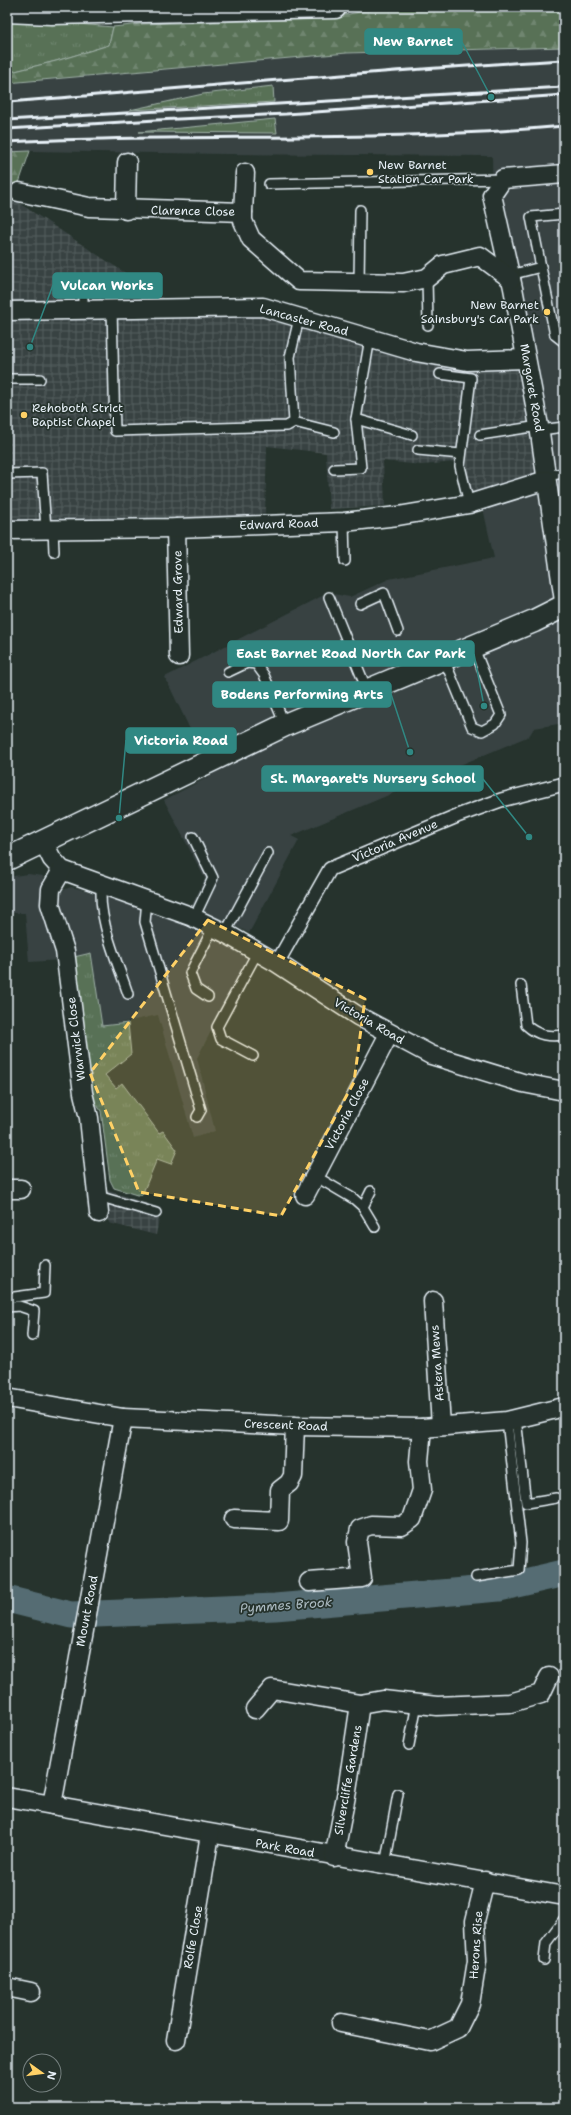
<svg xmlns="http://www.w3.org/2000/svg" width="571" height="2115" font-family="'Shantell Sans',sans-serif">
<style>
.built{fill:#384343}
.industrial{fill:url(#industrial-grid)}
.grass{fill:url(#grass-tufts);stroke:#a0b1a8}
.forest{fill:url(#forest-firs);stroke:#a0b1a8}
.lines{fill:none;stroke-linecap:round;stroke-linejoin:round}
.river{stroke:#546c73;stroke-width:27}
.service-casing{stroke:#e8f1f8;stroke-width:12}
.pedestrian-casing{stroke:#e8f1f8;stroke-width:16}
.minor-casing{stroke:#e8f1f8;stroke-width:21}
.tertiary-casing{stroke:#e8f1f8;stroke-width:25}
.primary-casing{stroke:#e8f1f8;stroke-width:25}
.service{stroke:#26332d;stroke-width:9}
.pedestrian{stroke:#26332d;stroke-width:13}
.minor{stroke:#26332d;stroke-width:18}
.tertiary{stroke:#26332d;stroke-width:22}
.primary{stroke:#26332d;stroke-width:22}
.rail{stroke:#e8f1f8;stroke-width:3}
.marked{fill:#ffd166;fill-opacity:0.2;stroke:#ffd166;stroke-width:3;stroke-dasharray:8 5;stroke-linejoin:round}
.poi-dot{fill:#ffd166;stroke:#26332d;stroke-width:1.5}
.labels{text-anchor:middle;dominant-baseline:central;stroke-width:3.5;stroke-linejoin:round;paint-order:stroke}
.poi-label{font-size:12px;fill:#e8f1f8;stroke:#26332d;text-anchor:start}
.street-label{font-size:12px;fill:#e8f1f8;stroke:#26332d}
.water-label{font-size:13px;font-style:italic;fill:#adbcc3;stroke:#26332d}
.leader{fill:none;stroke:#308883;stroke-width:1.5}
.callout-dot{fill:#308883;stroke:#26332d;stroke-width:1.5}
.callout{fill:#308883;stroke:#308883;stroke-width:1.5}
.callout-label{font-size:13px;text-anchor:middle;font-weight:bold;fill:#fff}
</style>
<defs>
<pattern id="industrial-grid" width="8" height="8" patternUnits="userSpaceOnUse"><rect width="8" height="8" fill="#384343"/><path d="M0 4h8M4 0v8" fill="none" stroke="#555f5f"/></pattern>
<pattern id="grass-tufts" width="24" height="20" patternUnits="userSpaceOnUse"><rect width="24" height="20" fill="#587157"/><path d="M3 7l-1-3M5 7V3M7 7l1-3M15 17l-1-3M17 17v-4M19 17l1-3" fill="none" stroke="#708670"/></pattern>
<pattern id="forest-firs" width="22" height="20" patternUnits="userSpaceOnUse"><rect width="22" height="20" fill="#587157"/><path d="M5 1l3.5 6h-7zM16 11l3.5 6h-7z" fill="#708670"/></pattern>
</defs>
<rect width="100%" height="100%" fill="#26332d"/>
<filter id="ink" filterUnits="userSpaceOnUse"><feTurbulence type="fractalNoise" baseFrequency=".025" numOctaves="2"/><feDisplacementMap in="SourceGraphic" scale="8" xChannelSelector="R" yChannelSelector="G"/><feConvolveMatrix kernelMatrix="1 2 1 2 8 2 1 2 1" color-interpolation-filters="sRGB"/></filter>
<g filter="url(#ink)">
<g class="built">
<path d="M564,47V723L534,728L529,736L291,836L299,840L249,933L192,905L205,879L164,800L212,775L165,677L328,593L350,597L389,579L494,558L481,499L546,481L493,198L492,156L228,154L30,151L7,152V83L347,53Z"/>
<path d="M28,874L43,876L45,907L60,960L29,962L25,913H7V877Z"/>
<path d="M71,887L85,890L175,921L250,957L197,1058L215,1131L193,1138L158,1015L102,1027L91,953L74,957L58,899L63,890Z"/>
</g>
<g class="industrial">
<path d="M16,201L178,308L264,307L420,353L526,359L546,481L463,501L455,462L422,465L383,461L385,506L329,509L326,453L267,446L265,513L177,527L7,530V202Z"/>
<path d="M106,1190L161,1208L156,1235L109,1223Z"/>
</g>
<g class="grass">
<path d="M7,18L113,27L109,45L56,61L7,73Z"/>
<path d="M273,86L274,102L130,110L203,94Z"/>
<path d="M275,119L277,133L139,132Z"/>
<path d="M91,953L102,1026L128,1023L131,1054L105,1075L116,1088L122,1083L159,1133L163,1131L177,1150L171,1164L157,1159L142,1195H137L114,1188L110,1180L101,1111L93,1099L74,957Z"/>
</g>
<g class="forest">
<path d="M388,7H564V47L347,53L7,83V73L56,61L109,45L113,27L141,24L321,19Z"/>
<path d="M30,151L19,183L16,201L7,202V152Z"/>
</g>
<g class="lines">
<path class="river" d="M7,1599L71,1615L275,1607L499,1588L564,1573"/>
<g class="service-casing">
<g id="service">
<path d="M269,184L503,179"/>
<path d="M541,267L555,335L564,342"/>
<path d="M510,275L541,267L531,217L564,214"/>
<path d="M427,278L428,325"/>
<path d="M359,283L360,210"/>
<path d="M83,309V289L127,290"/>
<path d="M112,309L115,431L287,426L294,422L290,357L299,318"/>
<path d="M440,374L471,378L460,466L469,504"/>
<path d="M7,379H40"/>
<path d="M356,419L412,435"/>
<path d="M294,422L334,432"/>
<path d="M540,430L564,427"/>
<path d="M480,435L539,426"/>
<path d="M418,450L461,454"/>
<path d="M334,469L361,468L356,419L370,338"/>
<path d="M7,474L42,473L46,529"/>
<path d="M545,476L564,473"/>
<path d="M344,522L345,561"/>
<path d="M53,529L54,552"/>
<path d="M329,597L367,690"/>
<path d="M360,604L384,593L398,631"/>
<path d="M406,651L413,670"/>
<path d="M444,659L472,727L482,731L495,724L501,715L473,646"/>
<path d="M228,672L247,663L256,664L264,675L285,725"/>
<path d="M193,837L213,878L194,918"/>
<path d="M102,884C96,916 118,963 128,994"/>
<path d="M147,900L145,922L201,1110L197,1117"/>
<path d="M225,933L268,853"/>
<path d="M521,985L526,1025C538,1036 549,1037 564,1035"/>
<path d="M208,997L196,989L190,973L213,928"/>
<path d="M253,1056L221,1039L217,1027L258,951"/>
<path d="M315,1176L354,1199L363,1207L375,1227"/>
<path d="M98,1196L156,1213"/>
<path d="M363,1207L371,1191"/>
<path d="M7,1298L44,1293L45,1265"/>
<path d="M7,1307L19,1306L34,1311L32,1336"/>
<path d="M516,1419L526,1503L556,1498"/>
<path d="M476,1577L519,1570L521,1543L507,1421"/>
<path d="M409,1745L417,1704"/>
<path d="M385,1865L398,1794"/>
<path d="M544,1960L546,1943L564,1919"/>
</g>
</g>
<g class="pedestrian-casing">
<path id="pedestrian" d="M277,963L330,869L457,816L501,800L564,784"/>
</g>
<g class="minor-casing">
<g id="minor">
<path d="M564,174L503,179L492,195L513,288L539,426L564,601"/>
<path d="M19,192L89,207L243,212V221L251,239L299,281L403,283L427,278L443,265L480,256L511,279"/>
<path d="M126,210L127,162"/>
<path d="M243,212L245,173"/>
<path d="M7,311L263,307L416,352L467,361L526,359"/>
<path d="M176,528L179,656"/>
<path d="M7,530L176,528L344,522L398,516L469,504L546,480"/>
<path d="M44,843L52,859L62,870L190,916L225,933L277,963L358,1016L431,1055L523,1083L564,1091"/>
<path d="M62,870L51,889L50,904L65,951L83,1093L89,1118L99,1213"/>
<path d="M7,1189H21"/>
<path d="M305,1195L389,1034"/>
<path d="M433,1301L441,1426"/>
<path d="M7,1398L123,1418L295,1426L422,1428L507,1421L564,1407"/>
<path d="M234,1519L279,1521L280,1490L289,1483L293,1476L295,1426"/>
<path d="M309,1582L362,1578L357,1542L360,1529L371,1525L402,1526L412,1519L422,1490L419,1461L422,1428"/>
<path d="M255,1709L272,1689L360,1704"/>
<path d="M7,1797L564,1896"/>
<path d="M52,1805L123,1418"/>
<path d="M334,1857L347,1791L360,1704L383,1700L437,1706L510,1703L541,1694L549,1677"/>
<path d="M7,1987L31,1992"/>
<path d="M341,2023L430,2041L458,2028L470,2004L477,1961L475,1921L485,1881"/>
<path d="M176,2040L210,1834"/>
</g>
</g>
<g class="tertiary-casing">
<path id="tertiary" d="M7,11L51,13L335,7"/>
</g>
<g class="primary-casing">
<path id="primary" d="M7,859L285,725L534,621L564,606"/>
</g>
<use href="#service" class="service"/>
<use href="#pedestrian" class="pedestrian"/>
<use href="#minor" class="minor"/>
<use href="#tertiary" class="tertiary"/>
<use href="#primary" class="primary"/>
<g class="rail">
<path d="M7,102C193,88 378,70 564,60"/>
<path d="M7,120L564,87"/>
<path d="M7,129L156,120L286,114L564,95"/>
<path d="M7,142C192,133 379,143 564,126"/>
</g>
</g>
</g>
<path class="marked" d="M208,920L365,999L354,1082L281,1216L139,1192L90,1073Z"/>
<g class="poi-dot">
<circle cx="370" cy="172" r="4"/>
<circle cx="547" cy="312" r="4"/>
<circle cx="24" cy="415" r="4"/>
</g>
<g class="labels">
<g class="poi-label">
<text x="378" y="165">New Barnet<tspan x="378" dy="14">Station Car Park</tspan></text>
<text x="539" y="305" text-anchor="end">New Barnet<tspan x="539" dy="14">Sainsbury's Car Park</tspan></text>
<text x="32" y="408">Rehoboth Strict<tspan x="32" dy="14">Baptist Chapel</tspan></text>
</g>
<g class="street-label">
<text transform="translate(193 211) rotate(1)">Clarence Close</text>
<text transform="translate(304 320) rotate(15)">Lancaster Road</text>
<text transform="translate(532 388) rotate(80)">Margaret Road</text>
<text transform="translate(279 524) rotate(-2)">Edward Road</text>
<text transform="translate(178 592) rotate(-91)">Edward Grove</text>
<text transform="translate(395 841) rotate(-23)">Victoria Avenue</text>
<text transform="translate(369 1021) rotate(30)">Victoria Road</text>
<text transform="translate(76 1039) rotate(-97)">Warwick Close</text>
<text transform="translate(347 1114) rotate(-62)">Victoria Close</text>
<text transform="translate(437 1363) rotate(-94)">Astera Mews</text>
<text transform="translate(286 1425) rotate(2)">Crescent Road</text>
<text transform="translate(87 1611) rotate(-79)">Mount Road</text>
<text transform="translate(348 1780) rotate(-80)">Silvercliffe Gardens</text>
<text transform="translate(285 1848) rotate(10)">Park Road</text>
<text transform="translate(193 1937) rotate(-80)">Rolfe Close</text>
<text transform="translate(476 1945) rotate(-86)">Herons Rise</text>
</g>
<g class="water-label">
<text transform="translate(286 1605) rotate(-4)">Pymmes Brook</text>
</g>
</g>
<path class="leader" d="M491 97L462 42M30 347L53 285M484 706L474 654M410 752L391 694M119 818L126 740M529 837L483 779"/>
<g class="callout-dot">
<circle cx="491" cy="97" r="4"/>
<circle cx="30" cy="347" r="4"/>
<circle cx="484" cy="706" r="4"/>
<circle cx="410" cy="752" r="4"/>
<circle cx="119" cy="818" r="4"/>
<circle cx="529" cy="837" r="4"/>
</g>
<g class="callout">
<rect x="365" y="29" width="97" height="25" rx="4"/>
<rect x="53" y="273" width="109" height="25" rx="4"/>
<rect x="228" y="641" width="246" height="25" rx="4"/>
<rect x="213" y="682" width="178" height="25" rx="4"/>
<rect x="126" y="728" width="110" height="25" rx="4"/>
<rect x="262" y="766" width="221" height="25" rx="4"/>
</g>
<g class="callout-label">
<text x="413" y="46">New Barnet</text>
<text x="107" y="290">Vulcan Works</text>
<text x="351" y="658">East Barnet Road North Car Park</text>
<text x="302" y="699">Bodens Performing Arts</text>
<text x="181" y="745">Victoria Road</text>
<text x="373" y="783">St. Margaret's Nursery School</text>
</g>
<rect width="571" height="2115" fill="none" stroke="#26332d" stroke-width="24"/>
<rect x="12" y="12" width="547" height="2091" fill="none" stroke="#e8f1f8" stroke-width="1.5" filter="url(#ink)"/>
<g transform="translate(42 2073) rotate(104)"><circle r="19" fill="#26332d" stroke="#747f7e"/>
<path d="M0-3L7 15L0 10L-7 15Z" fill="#ffd166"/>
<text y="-6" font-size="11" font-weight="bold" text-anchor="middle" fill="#e8f1f8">N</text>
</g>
</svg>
